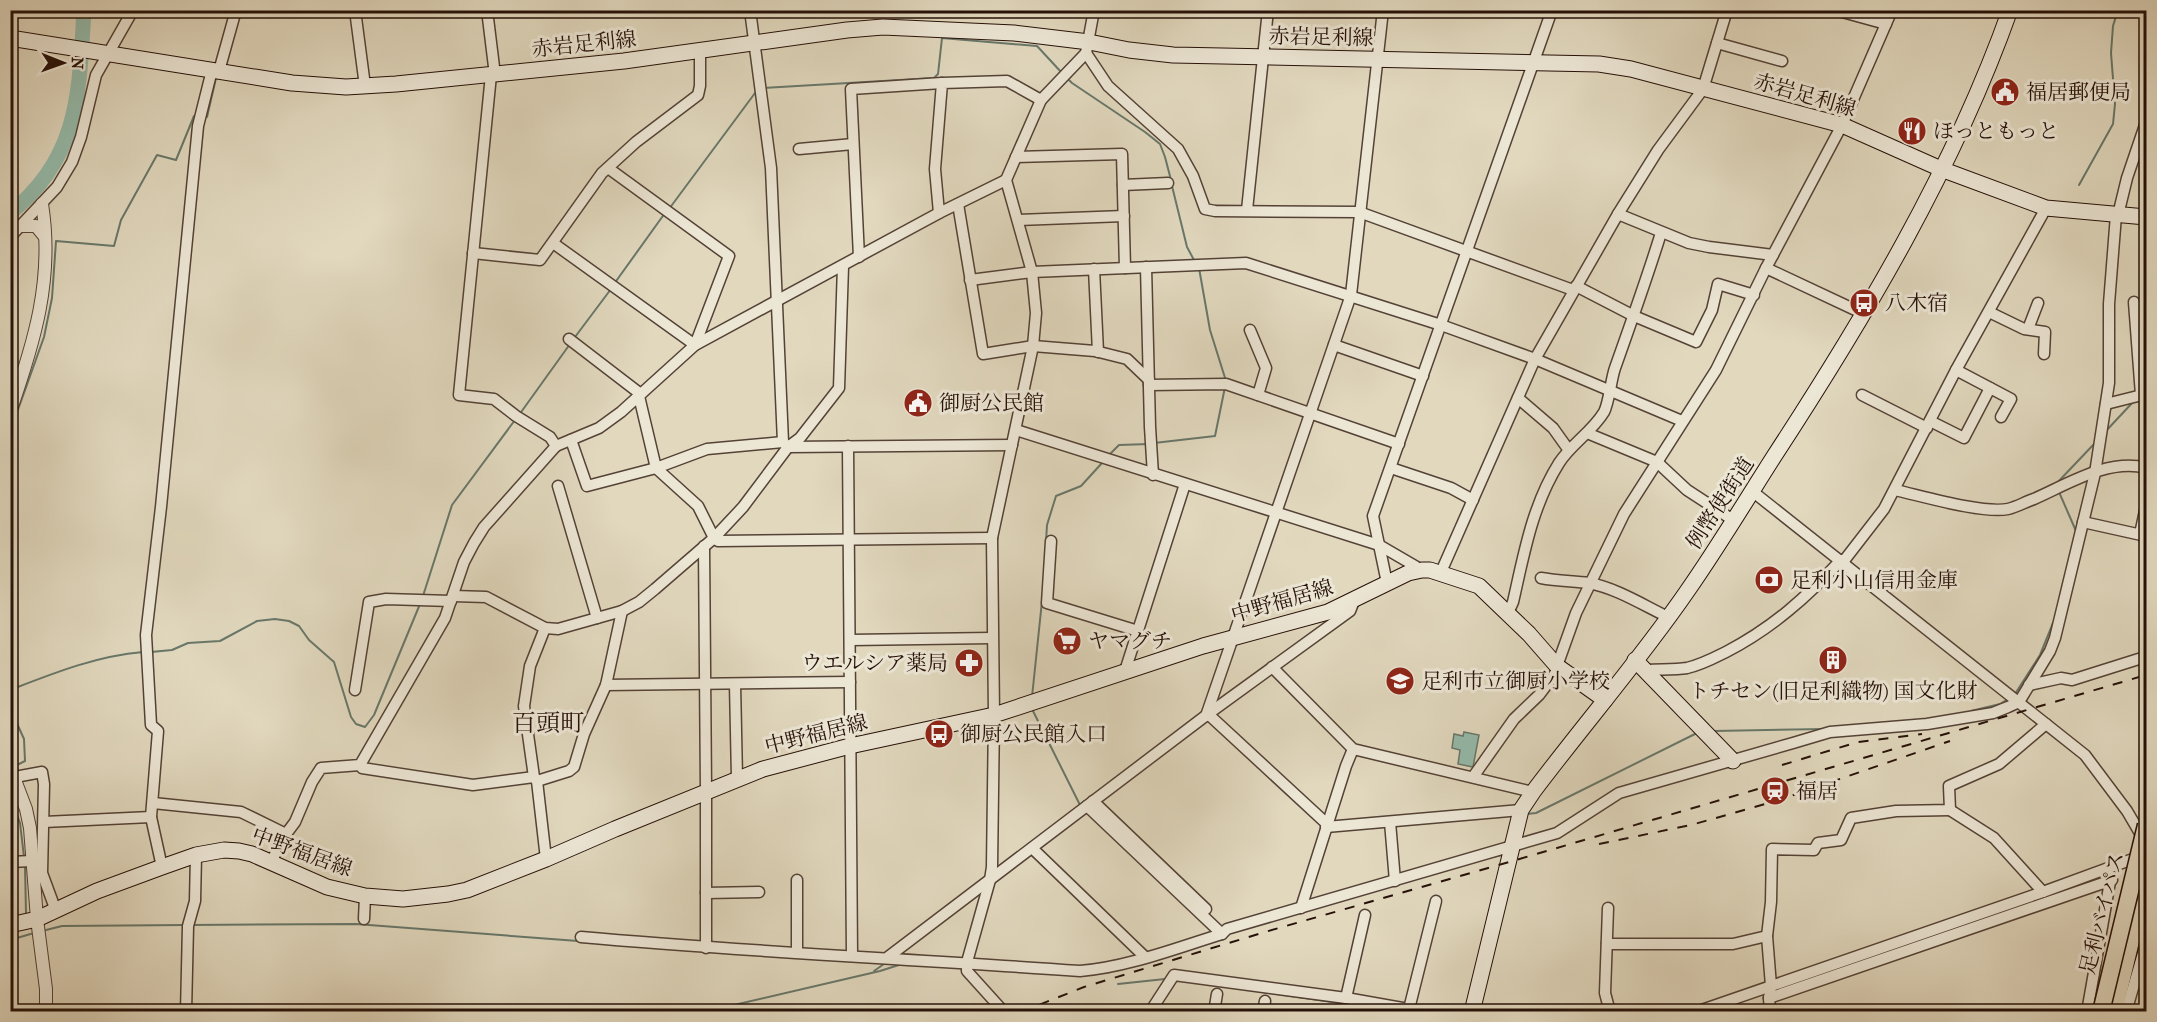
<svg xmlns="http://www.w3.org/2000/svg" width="2157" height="1022" font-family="'IM FELL French Canon','Noto Serif JP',serif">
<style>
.water{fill:#95bbab;stroke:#68776a;stroke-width:1.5}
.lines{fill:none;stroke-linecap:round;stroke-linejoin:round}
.stream{stroke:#68776a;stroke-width:2}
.river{stroke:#95bbab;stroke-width:15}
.minor-casing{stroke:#544236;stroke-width:13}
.tertiary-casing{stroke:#544236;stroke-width:14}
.secondary-casing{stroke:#251008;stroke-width:17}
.trunk-casing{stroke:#251008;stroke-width:19}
.minor{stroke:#ece6d5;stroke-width:10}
.tertiary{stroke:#ece6d5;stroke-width:12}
.secondary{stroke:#ece6d5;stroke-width:15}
.trunk{stroke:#e1d8be;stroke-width:16}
.rail{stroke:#251008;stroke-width:2;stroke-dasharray:10 10;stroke-linecap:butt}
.trunk-bridge-casing{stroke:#251008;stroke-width:19;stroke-linecap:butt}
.trunk-bridge{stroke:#e1d8be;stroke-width:16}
.labels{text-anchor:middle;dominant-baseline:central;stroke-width:6;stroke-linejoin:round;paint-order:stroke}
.street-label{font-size:21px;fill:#251008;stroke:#ece6d5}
.poi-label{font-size:21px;fill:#251008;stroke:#ece6d5;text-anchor:start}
.quarter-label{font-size:24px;fill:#251008;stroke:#ece6d5}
</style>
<rect width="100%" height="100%" fill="#e1d8be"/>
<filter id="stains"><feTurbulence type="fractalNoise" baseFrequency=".00333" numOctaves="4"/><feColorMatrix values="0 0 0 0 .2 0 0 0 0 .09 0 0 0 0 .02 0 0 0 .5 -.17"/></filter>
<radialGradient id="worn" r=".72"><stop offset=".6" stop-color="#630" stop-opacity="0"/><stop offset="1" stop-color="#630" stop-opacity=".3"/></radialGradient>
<path class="water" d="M1464,732L1479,735L1473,767L1458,764L1460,750L1452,748L1454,734L1463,736Z"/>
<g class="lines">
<g class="stream">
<path d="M1066,77L1072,83L1145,132L1160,144L1165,157L1171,180"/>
<path d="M763,88L934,78L938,74L942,38L1037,46L1062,73"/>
<path d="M205,117H207L216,78"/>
<path d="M2079,185L2113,124L2115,104L2111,53L2113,26L2118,10"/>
<path d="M1172,186L1187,247L1194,260"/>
<path d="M669,209L758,89"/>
<path d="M1199,268L1210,330L1226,381"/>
<path d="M614,284L665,213"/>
<path d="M575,337L611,289"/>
<path d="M519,415L570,344"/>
<path d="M10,432L44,337L52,298L56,241L114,246L121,220L157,155L176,160L194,116H196"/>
<path d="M2105,432L2134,401"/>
<path d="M1154,443L1215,436L1225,387"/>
<path d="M1108,456L1119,445L1149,444"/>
<path d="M2056,484L2095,443"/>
<path d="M2059,492L2076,531"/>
<path d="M1046,542L1047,525L1056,496L1081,486L1102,463"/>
<path d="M423,596L452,505L515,420"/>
<path d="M151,652L172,650L188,643L220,641L257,621L275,619L289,621L299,626L309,640L334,662L351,717L356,724L365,727L374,715L420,604"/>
<path d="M10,690C54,673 96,656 143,652"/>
<path d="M2015,694L2040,655L2053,623"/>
<path d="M1032,697L1042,601"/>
<path d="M10,708L24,739L25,761L15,766"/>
<path d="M1032,709L1080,805"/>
<path d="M1971,711L2000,704L2008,699"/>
<path d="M1714,731L1825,729"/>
<path d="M10,796L20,823L24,857"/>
<path d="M1527,814L1536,813L1697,733"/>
<path d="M1488,858L1502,855"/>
<path d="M25,866L26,914"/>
<path d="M191,925L356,924L578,941"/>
<path d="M42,931L62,926L186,925"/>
<path d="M10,940L34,933"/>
<path d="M874,971L884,964"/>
<path d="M1104,973L1111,972"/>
<path d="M1118,984L1165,979"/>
<path d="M1249,990L1360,1006"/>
<path d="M704,1012L880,971L902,964"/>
</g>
<path class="river" d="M10,213C80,158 79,91 84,10"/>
<g class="minor-casing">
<g id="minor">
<path d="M355,10L365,86"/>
<path d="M487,10L495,75"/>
<path d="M750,10L771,168L783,442"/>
<path d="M1835,10L1886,24"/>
<path d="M1717,43L1782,61"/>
<path d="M1086,53L1108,86L1178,149L1193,176L1205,209L1215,211L1359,212L1573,290"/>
<path d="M219,71L236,10"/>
<path d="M491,75L459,395L494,399L516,416L550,437L556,446"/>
<path d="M799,149L853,144"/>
<path d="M1016,157L1122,154L1125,268"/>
<path d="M1123,185L1168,183"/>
<path d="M958,204L983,354L1033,346L1095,351L1127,359L1149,380"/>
<path d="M1247,210L1268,10"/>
<path d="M939,213L935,169L942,83L1007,81L1041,100"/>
<path d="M1618,214L1689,243L1709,247L1773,255"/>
<path d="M2118,215L2127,178L2146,122"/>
<path d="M1018,220L1124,216"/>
<path d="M10,237L57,187L72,162L81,137L96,75L133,10"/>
<path d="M553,243L695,345L729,256L608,168"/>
<path d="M473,253L540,260L602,173L636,142L698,95L700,86V51"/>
<path d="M859,257L851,89L942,83"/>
<path d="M1146,267L1150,427L1153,475"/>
<path d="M1766,268L1864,314"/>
<path d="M1094,269L1098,352"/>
<path d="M970,280L1032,272L1246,263L1441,325L1535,359L1682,421"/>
<path d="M1576,286L1634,316L1696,342L1712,310L1718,284L1754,295"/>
<path d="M2134,302L2141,395"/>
<path d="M1989,312L2024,329L2045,332L2044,354"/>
<path d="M2028,329L2038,303"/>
<path d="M1250,330L1266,368L1258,395"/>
<path d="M569,339L638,392L656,468L698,506L714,538L718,541L992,538"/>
<path d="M1334,345L1423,376"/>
<path d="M1956,370L2011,399L2001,417"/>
<path d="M1149,385L1226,384L1399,444"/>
<path d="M1862,395L1927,428"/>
<path d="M1518,398L1553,428L1568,449"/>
<path d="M2106,404L2146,394"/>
<path d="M1930,421L1964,438L1990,388"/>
<path d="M1016,430L1379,545L1422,570"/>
<path d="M1587,433L1657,462L1687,490L1733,520"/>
<path d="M571,440L587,486L656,468L707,449L783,442L788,447L1012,445"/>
<path d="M848,446L852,956"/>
<path d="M1391,468L1451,488L1473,500"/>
<path d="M558,486L597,618"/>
<path d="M1895,490C1922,496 1983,514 2008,509C2017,507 2025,502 2034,499C2068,484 2109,458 2146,468"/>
<path d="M1752,491L2085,755L2127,811L2144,840"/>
<path d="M2083,522L2146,536"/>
<path d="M2140,534L2146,506"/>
<path d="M1051,541L1047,603L1138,631"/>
<path d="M704,546L706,791V948"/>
<path d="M1843,562L1884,509L1956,370L2046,208"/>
<path d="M1441,572L1535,359L1618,214L1658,150L1703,89L1727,10"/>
<path d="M1541,578C1557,581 1573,581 1589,583C1616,588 1643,605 1668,617"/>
<path d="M1387,583L1373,516L1552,10"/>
<path d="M453,596L486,597L545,628L558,629L622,611L639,602L655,589L714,538L743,507L788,447L800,438L839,388L843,266"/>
<path d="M1508,613L1513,602C1524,554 1532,506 1559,463C1571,444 1592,432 1604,412C1609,403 1611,379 1615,368C1631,323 1647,278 1661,233"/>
<path d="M545,628L530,666L524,706L534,777L537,781L546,859"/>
<path d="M850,640L992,638"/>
<path d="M1557,666L1576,613L1624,514L1716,370L1766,268L1842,125L1892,10"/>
<path d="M1272,667L1353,749L1533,792"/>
<path d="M1646,670C1659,669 1674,670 1687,668C1701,665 1714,658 1726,652C1772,628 1806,598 1841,560"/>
<path d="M1125,671L1185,484"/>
<path d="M735,684L737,778"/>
<path d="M606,685L850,682"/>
<path d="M2029,685L2061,678L2072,680L2145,657L2146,651"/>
<path d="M355,690L369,602L386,599L451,601"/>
<path d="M1208,714L1327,824"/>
<path d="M1206,716L1351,295L1383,10"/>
<path d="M360,765L362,768L473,785L534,777"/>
<path d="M15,777L42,772L44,784L42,873L56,911"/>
<path d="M1473,777L1514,719L1539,695L1560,667"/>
<path d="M537,781L569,771L574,767L584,734L606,685L622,611"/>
<path d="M1093,801L1206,909"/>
<path d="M153,803L241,812L286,834"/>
<path d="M1087,806L1222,934"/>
<path d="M1950,810L1994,838L2043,892"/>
<path d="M44,822L151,817"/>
<path d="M1390,822L1395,881"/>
<path d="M1326,827L1521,810"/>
<path d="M1032,848L1145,957"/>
<path d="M10,862L32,861"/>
<path d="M271,862L286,834L295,822L312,782L321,768L360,765L445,618L464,562L474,543L484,527L556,446L599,428L621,412L695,345L939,213L1006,180"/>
<path d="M162,867L151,817L158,731L151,725L146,635L161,507L198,126L212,70"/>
<path d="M797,880V952"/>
<path d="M706,893L759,892"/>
<path d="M1301,908L1346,766L1353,749"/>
<path d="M1608,908L1605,993L1610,1012"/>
<path d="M364,919L365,896"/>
<path d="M581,937C747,952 913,959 1080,971C1128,967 1176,948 1222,934L1227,929L1557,833L1619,793L1793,743L1830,732L1927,724L1993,713L2008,707L2019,702L2050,651L2055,638L2095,473L2109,383V304L2116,215"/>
<path d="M1607,944H1733L1767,936"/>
<path d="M888,957L1208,714L1350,611L1354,601"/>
<path d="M1346,998L1365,915"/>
<path d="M1769,998L2112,880"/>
<path d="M1409,1009L1436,901"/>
<path d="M186,1012L188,926L195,901L196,855"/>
<path d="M1004,1012L967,971V962L990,880L992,867L994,715L992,538L1033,346L1036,313L1032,272L1006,180L1041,100L1086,53L1094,10"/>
<path d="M1150,1012L1174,975L1346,998L1425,1012"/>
<path d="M1214,1012L1217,994"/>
<path d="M1263,1012L1265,1001"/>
<path d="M1696,1012L2043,892L2141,856"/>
<path d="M1770,1012L1769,998L1771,986L1767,936L1771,902L1772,849L1814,850L1818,843L1841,840L1851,818L1896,811L1950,810L1949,786L1999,764L2046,724"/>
<path d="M2087,1012L2111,876"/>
<path d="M2126,1012L2146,943"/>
</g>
</g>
<g class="tertiary-casing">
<g id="tertiary">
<path d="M21,226H36L45,237"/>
<path d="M10,412C34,343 54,279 42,204"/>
<path d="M10,767L26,809L30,828L37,919L46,989V1012"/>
</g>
</g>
<g class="secondary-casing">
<g id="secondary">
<path d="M10,38L292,83L346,87L396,84L624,61L847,30L883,27L1014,33L1089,42L1129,50L1173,55L1599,64L1631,69L1842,125L1941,169L2046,208L2146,217"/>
<path d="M1635,660L1733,761"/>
<path d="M10,925L37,919L97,891L162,867L196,855L224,850L239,851L252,854L327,887L365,896L403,899L448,894L467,890L546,859L615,829L763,769L850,746L994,715L1203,646L1328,612L1408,573L1422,570H1430L1479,586L1529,634L1557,666L1605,700"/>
<path d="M1472,1012L1521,810L1533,792C1584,724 1640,660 1688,590C1718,547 1745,502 1773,458C1865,317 1953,170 2010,10"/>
</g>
</g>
<g class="trunk-casing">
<path id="trunk" d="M2114,1012L2146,878"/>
</g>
<use href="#minor" class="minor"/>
<use href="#tertiary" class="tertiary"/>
<use href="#secondary" class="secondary"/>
<use href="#trunk" class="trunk"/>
<g class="rail">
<path d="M1782,765L1858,742L1922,734"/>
<path d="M1599,844L1691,825L1776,801L1950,741"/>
<path d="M1021,1012L1084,987L1265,932L1516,860L2146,675"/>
</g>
<g class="trunk-bridge-casing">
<path id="trunk-bridge" d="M2101,1012L2146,825"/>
</g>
<use href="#trunk-bridge" class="trunk-bridge"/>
</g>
<defs>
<g id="civic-disc" transform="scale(1.5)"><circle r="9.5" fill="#8f2418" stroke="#ece6d5"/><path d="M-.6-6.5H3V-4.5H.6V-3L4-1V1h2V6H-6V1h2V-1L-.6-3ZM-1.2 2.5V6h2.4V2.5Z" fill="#fff"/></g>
<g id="restaurant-disc" transform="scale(1.5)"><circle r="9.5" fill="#8f2418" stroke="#ece6d5"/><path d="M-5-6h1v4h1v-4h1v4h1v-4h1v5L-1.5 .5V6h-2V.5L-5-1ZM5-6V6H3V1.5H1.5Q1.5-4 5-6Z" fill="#fff"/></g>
<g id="bus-disc" transform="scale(1.5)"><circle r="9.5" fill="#8f2418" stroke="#ece6d5"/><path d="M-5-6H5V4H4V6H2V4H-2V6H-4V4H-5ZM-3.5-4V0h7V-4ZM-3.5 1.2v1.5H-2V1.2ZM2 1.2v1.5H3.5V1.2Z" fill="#fff"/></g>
<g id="bank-disc" transform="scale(1.5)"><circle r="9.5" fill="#8f2418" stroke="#ece6d5"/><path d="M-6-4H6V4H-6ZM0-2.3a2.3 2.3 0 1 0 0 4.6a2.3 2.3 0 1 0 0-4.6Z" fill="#fff"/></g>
<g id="supermarket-disc" transform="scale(1.5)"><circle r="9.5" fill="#8f2418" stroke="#ece6d5"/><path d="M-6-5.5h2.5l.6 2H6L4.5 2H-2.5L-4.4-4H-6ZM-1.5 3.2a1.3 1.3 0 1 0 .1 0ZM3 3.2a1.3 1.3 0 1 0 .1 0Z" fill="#fff"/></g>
<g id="building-disc" transform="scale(1.5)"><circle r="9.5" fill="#8f2418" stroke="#ece6d5"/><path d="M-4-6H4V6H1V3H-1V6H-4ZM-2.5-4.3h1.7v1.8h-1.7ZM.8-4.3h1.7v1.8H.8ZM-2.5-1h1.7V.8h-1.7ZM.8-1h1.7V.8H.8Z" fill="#fff"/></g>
<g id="pharmacy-disc" transform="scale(1.5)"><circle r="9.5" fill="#8f2418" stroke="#ece6d5"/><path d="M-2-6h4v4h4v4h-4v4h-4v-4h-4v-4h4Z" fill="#fff"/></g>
<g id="school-disc" transform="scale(1.5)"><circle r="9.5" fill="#8f2418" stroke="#ece6d5"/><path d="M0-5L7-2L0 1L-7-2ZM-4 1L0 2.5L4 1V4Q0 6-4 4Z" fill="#fff"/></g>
<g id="station-disc" transform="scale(1.5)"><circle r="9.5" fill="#8f2418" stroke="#ece6d5"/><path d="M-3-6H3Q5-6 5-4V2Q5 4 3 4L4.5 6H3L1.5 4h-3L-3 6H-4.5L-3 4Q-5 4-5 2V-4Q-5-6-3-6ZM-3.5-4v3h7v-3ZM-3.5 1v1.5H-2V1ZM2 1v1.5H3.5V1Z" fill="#fff"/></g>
</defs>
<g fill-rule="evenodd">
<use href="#civic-disc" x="2005" y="92"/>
<use href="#restaurant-disc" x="1912" y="131"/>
<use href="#bus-disc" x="1864" y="303"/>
<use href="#civic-disc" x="918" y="403"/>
<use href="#bank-disc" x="1769" y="580"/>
<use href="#supermarket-disc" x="1067" y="641"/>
<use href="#building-disc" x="1833" y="660"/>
<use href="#pharmacy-disc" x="969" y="663"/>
<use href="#school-disc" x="1400" y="681"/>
<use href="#bus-disc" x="939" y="734"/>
<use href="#station-disc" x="1775" y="791"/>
</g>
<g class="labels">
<g class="street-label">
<text transform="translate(1321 37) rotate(1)">赤岩足利線</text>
<text transform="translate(584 44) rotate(-6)">赤岩足利線</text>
<text transform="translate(1805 95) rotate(16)">赤岩足利線</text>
<text transform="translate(1720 503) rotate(-57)">例幣使街道</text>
<text transform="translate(1282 601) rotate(-16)">中野福居線</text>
<text transform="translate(816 734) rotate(-14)">中野福居線</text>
<text transform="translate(302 852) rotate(20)">中野福居線</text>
<text transform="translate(2102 913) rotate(-76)">足利バイパス</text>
</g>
<g class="poi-label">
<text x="2026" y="92">福居郵便局</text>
<text x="1933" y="131">ほっともっと</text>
<text x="1885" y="303">八木宿</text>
<text x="939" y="403">御厨公民館</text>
<text x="1790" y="580">足利小山信用金庫</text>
<text x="1088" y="641">ヤマグチ</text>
<text x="948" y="663" text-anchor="end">ウエルシア薬局</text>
<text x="1421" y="681">足利市立御厨小学校</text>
<text x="1833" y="691" text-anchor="middle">トチセン(旧足利織物) 国文化財</text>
<text x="960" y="734">御厨公民館入口</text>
<text x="1796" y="791">福居</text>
</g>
<g class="quarter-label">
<text x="548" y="723">百頭町</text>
</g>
</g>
<rect width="2157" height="1022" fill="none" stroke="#e1d8be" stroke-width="36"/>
<rect x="12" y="12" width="2133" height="998" fill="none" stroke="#251008" stroke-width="3"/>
<rect x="18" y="18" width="2121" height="986" fill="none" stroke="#251008" stroke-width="1.5"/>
<g transform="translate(63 63) rotate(91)" stroke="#ece6d5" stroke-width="4.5" paint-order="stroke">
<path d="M0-4.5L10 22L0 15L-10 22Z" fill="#251008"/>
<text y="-9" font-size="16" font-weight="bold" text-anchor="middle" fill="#251008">N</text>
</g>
<rect width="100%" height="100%" filter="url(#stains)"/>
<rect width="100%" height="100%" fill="url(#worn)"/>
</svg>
